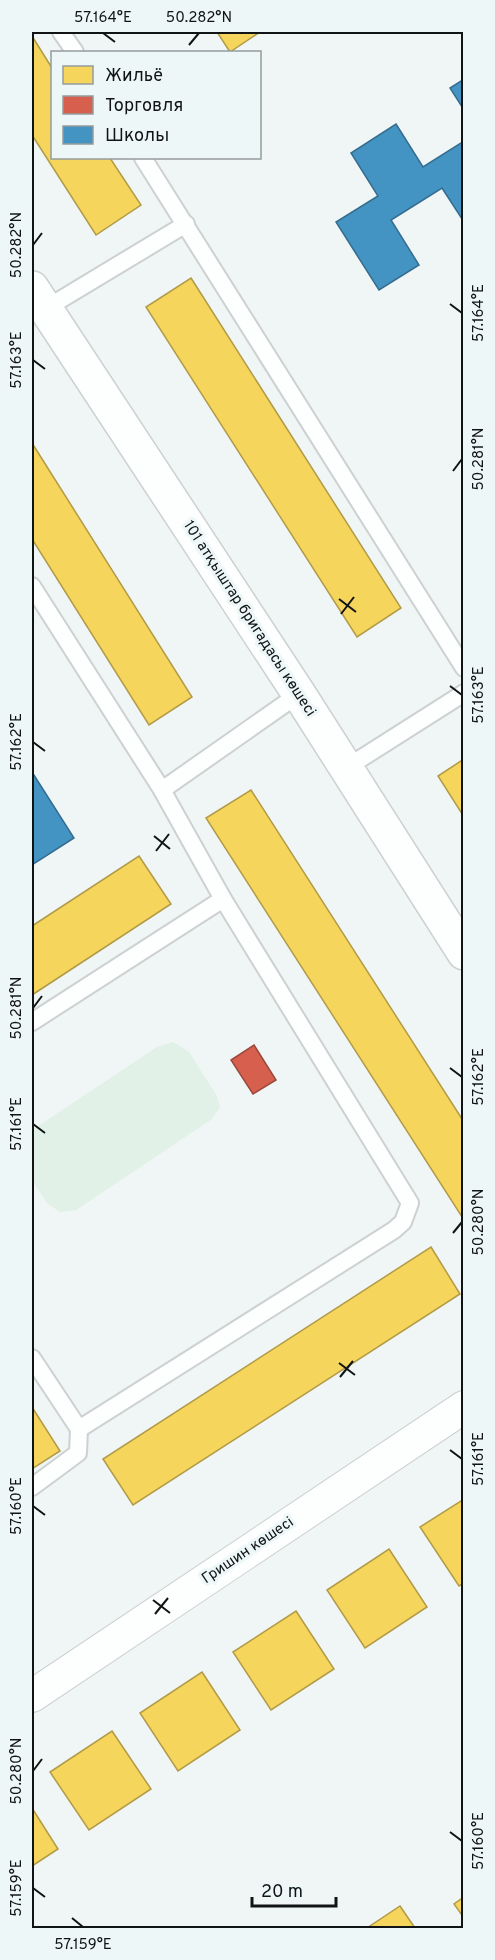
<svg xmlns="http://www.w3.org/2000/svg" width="495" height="1960" font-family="Overpass,sans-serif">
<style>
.green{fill:#e1f1e7}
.homes{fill:#f6d55c;stroke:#b19b47;stroke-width:1.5}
.shops{fill:#d6604d;stroke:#9b493c;stroke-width:1.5}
.schools{fill:#4393c3;stroke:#346d8f;stroke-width:1.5}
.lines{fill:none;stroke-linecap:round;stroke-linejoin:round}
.lane-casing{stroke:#cdd1d1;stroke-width:20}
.street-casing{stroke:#cdd1d1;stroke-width:34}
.secondary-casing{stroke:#cdd1d1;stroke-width:36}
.lane{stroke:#fdfefe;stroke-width:16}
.street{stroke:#fdfefe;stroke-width:32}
.secondary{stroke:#fdfefe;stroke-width:33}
.ticks{fill:none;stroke:#111415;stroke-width:2}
.labels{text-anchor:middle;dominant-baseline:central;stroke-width:6;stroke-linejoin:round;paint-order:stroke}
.street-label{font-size:15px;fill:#111415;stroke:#edf7f8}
.neatline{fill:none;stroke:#111415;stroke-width:2}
.ticks-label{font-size:15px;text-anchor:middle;fill:#111415}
</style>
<rect width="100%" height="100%" fill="#f0f5f5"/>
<path class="green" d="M173,1042L189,1052L217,1096L220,1107L212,1119L76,1210L60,1212L47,1203L32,1180V1130L157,1047Z"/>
<g class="homes">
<path d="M217,32H260L230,52Z"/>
<path d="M32,36L52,68V158H110L141,205L96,235L32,135Z"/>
<path d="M191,278L401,608L357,637L146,307Z"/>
<path d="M32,443L192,697L149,725L32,539Z"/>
<path d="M464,759V817L438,776Z"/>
<path d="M251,790L464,1122V1220L206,818Z"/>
<path d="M139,856L171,904L32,995V926Z"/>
<path d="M431,1247L460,1294L133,1505L103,1459Z"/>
<path d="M32,1407L60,1451L32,1469Z"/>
<path d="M464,1499V1583L459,1586L420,1527Z"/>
<path d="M389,1549L427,1607L365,1648L327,1590Z"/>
<path d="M296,1611L334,1669L271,1710L233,1652Z"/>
<path d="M202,1672L240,1730L178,1771L140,1713Z"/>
<path d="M112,1731L151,1789L89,1830L50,1772Z"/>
<path d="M32,1808L58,1849L32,1866Z"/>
<path d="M464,1897V1918L454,1904Z"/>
<path d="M400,1906L415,1928H367Z"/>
</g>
<path class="shops" d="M254,1045L276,1080L253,1094L231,1060Z"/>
<g class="schools">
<path d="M464,79V110L450,88Z"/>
<path d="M396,124L423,167L464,141V222L442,188L391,220L419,265L379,290L336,222L378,196L351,153Z"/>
<path d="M32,772L74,838L32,865Z"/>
</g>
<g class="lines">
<g class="lane-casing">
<g id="lane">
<path d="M61,32L75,52"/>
<path d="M143,158L464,668"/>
<path d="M45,309L186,224"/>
<path d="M32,586L162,790L223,899L410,1203L403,1222L394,1230L79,1429"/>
<path d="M346,768L464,693"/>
<path d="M162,790L299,694"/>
<path d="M32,1022L223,899"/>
<path d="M32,1358L79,1429L78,1453L32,1487"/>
</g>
</g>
<g class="street-casing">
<path id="street" d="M32,1696L464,1407"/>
</g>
<g class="secondary-casing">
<path id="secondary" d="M32,288L299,694L464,953"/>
</g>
<use href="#lane" class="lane"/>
<use href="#street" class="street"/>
<use href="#secondary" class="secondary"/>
</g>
<path class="ticks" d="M103,33L115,42M189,45L199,33M33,245L42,233M450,304L462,313M33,360L45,369M453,471L462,459M339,599L356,612M341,614L354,597M450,686L462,695M33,742L45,751M154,836L170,849M156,851L169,834M33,1008L42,996M450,1068L462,1077M33,1124L45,1133M453,1233L462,1222M339,1363L355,1375M340,1377L353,1361M450,1450L462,1459M33,1506L45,1515M153,1600L170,1613M155,1614L168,1598M33,1771L42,1759M450,1832L462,1841M33,1888L45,1897M72,1918L83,1927"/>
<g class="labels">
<g class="street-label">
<text transform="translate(249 619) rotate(57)">101 атқыштар бригадасы көшесі</text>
<text transform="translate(248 1551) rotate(-34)">Гришин көшесі</text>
</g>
</g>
<rect width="495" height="1960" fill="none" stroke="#edf7f8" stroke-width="66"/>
<rect x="51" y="51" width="210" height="108" fill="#edf7f8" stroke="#959c9d" stroke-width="1.5"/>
<rect x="63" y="66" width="30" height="18" fill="#f6d55c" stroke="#959c9d" stroke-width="1.5"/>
<text x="105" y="81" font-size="18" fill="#111415">Жильё</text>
<rect x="63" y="96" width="30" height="18" fill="#d6604d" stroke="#959c9d" stroke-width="1.5"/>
<text x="105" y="111" font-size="18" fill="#111415">Торговля</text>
<rect x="63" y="126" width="30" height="18" fill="#4393c3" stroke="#959c9d" stroke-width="1.5"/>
<text x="105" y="141" font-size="18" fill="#111415">Школы</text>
<path d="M252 1897v9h84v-9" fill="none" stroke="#111415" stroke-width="3"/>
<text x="261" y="1897" font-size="18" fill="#111415" stroke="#edf7f8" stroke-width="4.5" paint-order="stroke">20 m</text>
<rect x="33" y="33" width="429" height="1894" class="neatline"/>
<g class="ticks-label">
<text x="103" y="22">57.164°E</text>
<text x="199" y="22">50.282°N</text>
<text transform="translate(16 245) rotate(-90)" y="5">50.282°N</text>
<text transform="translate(478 313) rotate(-90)" y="5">57.164°E</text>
<text transform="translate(16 360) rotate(-90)" y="5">57.163°E</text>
<text transform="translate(478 459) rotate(-90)" y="5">50.281°N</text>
<text transform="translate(478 695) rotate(-90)" y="5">57.163°E</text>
<text transform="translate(16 742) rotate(-90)" y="5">57.162°E</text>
<text transform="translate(16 1008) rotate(-90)" y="5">50.281°N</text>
<text transform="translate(478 1077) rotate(-90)" y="5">57.162°E</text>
<text transform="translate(16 1124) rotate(-90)" y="5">57.161°E</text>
<text transform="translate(478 1222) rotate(-90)" y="5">50.280°N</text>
<text transform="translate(478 1459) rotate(-90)" y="5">57.161°E</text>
<text transform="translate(16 1506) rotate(-90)" y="5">57.160°E</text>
<text transform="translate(16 1771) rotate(-90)" y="5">50.280°N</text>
<text transform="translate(478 1841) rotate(-90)" y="5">57.160°E</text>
<text transform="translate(16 1888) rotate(-90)" y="5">57.159°E</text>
<text x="83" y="1949">57.159°E</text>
</g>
</svg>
